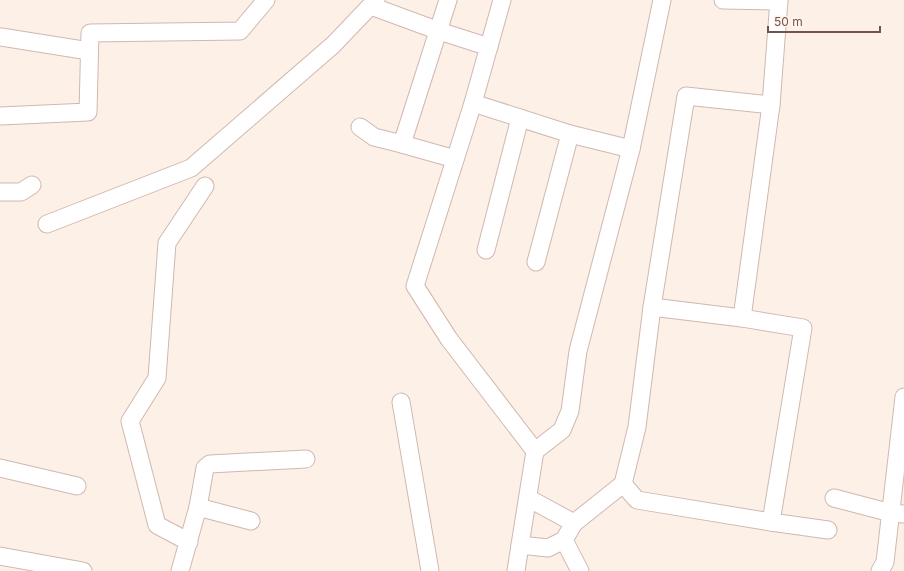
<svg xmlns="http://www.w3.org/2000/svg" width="904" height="571" font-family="Inter,sans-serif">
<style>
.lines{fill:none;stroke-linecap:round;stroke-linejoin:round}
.minor-casing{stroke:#d0b8b0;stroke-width:19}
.minor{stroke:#fff;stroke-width:17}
</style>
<rect width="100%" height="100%" fill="#fcf0e7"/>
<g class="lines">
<g class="minor-casing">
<g id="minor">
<path d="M448,0L402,144L455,159"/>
<path d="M502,0L473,103L415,286L449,339L535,451L520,545"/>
<path d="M723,0L779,1"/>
<path d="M371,6L439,31L489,47"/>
<path d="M1,37L89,51"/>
<path d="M473,103L570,134L631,149"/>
<path d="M0,116L88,112L90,33L240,31L266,0"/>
<path d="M360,127L374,137L402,144"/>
<path d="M0,192H21L32,185"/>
<path d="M47,224L191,168L333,45L376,0"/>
<path d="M486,250L520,118"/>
<path d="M536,262L570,134"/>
<path d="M652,307L686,96L771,105"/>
<path d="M401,402L430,571"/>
<path d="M535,451L562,430L570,411L578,351L631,149L662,0"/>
<path d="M0,468L77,486"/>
<path d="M623,484L637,500L771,522L803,328L742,318"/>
<path d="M528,498L574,523"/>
<path d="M834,498L891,513L904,514"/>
<path d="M198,507L251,521"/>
<path d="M771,522L828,530"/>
<path d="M189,542L157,525L130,421L157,378L167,243L205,186"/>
<path d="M0,556L83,571"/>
<path d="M180,571L198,507L205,468L210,464L306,459"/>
<path d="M516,571L520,545L548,548L564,540"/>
<path d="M580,571L564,540L574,523L623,484L637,427L652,307L742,318L771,105L779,0"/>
<path d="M880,571L885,562L904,397"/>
</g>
</g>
<use href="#minor" class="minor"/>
</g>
<path d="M768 26v6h112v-6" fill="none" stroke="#75534c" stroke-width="2"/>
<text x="774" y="26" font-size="12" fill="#75534c" stroke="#fff5ee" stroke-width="3" paint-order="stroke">50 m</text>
</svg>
